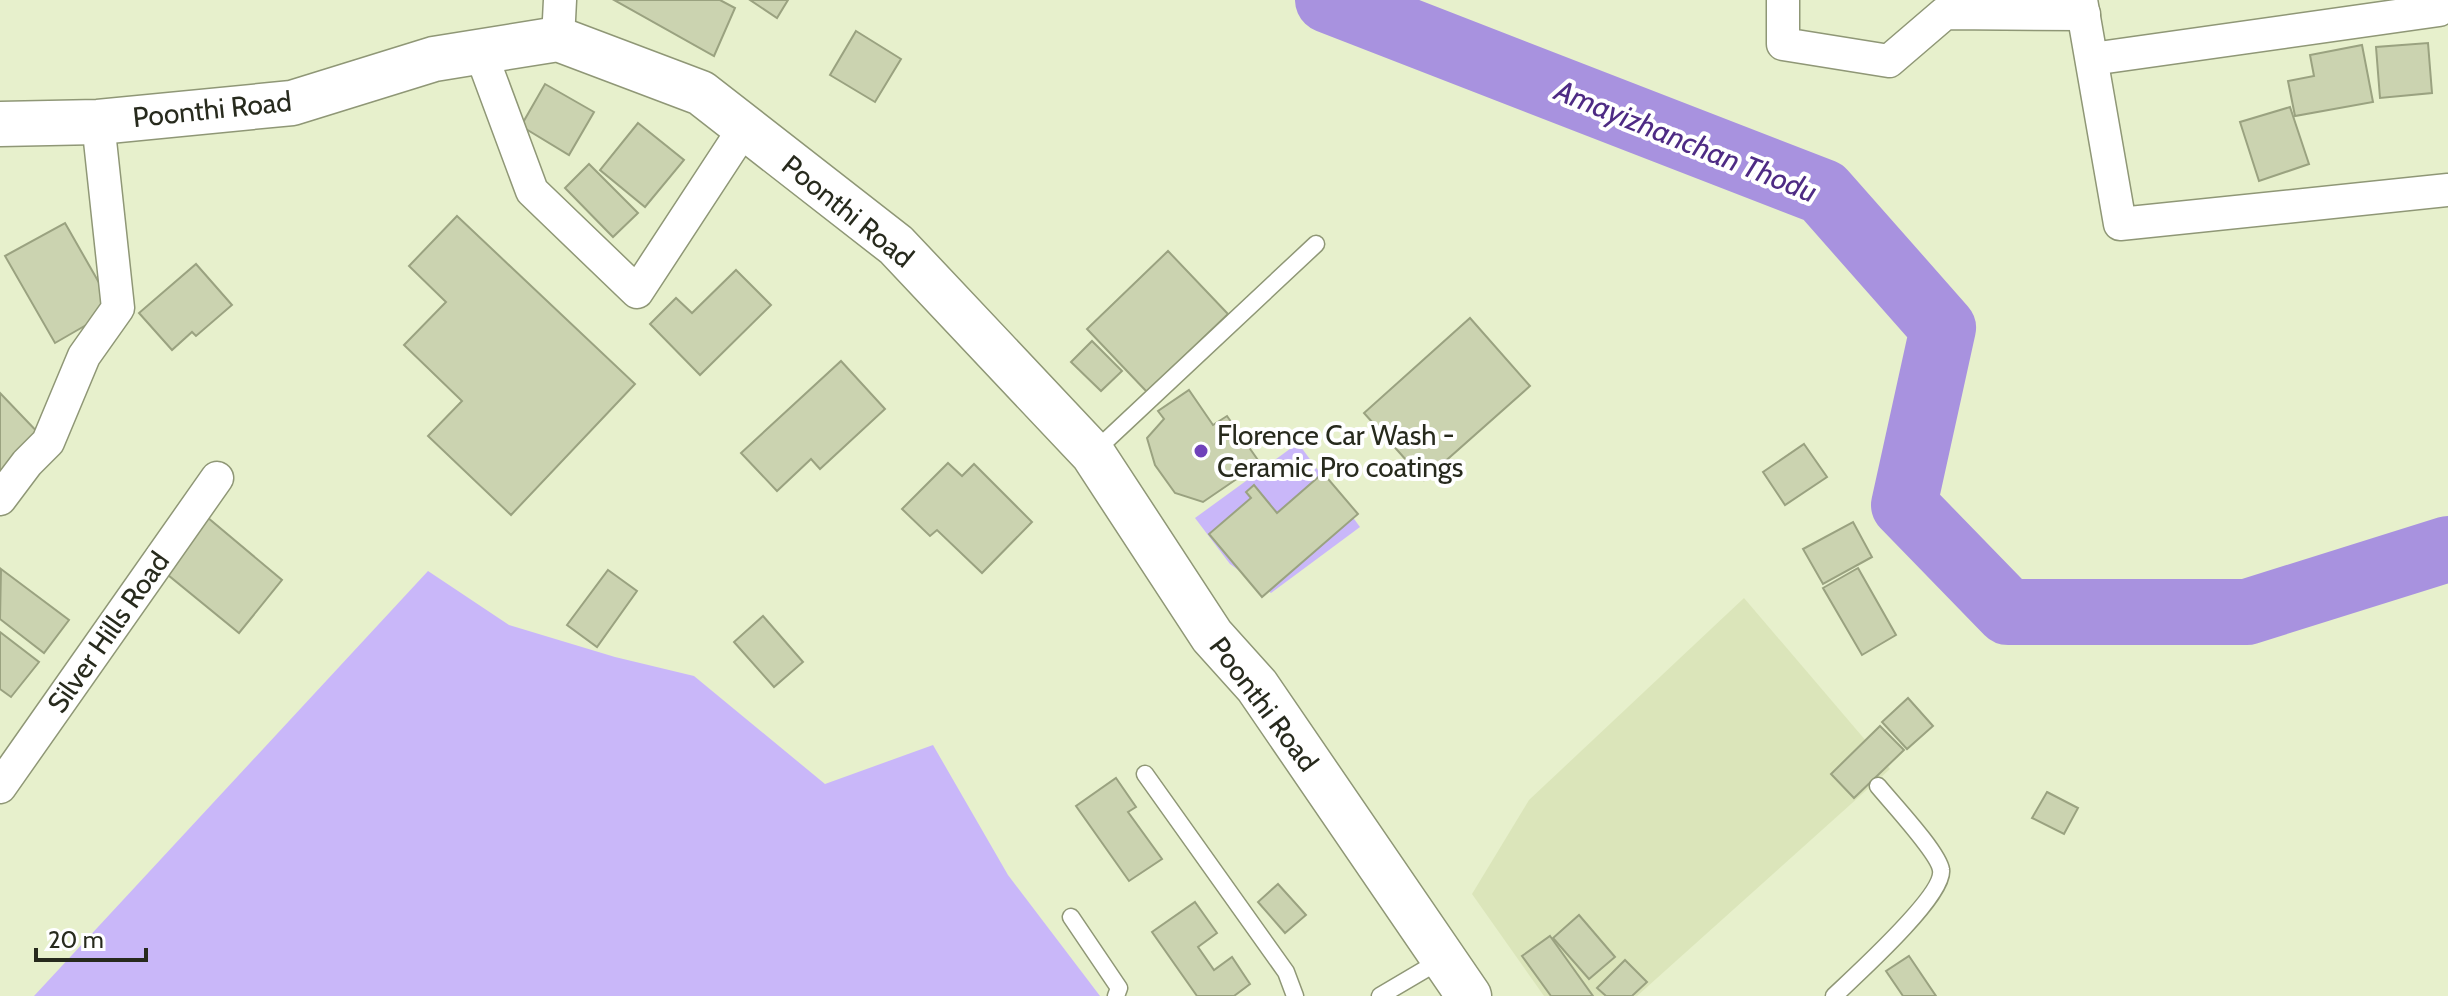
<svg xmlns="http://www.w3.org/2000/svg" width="2448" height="996" font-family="Cabin,sans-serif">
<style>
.built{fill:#dbe5ba}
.green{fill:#c9b7f9}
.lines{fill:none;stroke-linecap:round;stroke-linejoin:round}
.river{stroke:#a892df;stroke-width:66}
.building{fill:#cbd3b0;stroke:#9aa280;stroke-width:2}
.lane-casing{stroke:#8f9776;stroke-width:19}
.street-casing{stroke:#8f9776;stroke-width:35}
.secondary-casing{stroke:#8f9776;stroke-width:47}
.lane{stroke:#fff;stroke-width:16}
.street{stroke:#fff;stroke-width:32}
.secondary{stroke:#fff;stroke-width:44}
.poi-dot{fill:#7042ba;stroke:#fff;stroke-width:3}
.labels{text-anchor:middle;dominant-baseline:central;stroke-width:8;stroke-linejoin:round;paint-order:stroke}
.street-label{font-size:28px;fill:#272a1d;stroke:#fff}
.poi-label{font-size:28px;fill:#272a1d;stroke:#fff;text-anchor:start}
.water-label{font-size:30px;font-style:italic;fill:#4e2b84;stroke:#fff}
</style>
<rect width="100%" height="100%" fill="#e7f0cc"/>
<path class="built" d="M1744,598L1890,769L1637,996H1544L1472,894L1529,800Z"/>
<g class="green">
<path d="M1298,443L1360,527L1271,593L1230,564L1195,518Z"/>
<path d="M428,571L509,625L615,657L694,676L825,784L933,745L1008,875L1100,996H34Z"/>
</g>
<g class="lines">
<path class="river" d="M1328,0L1823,192L1943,328L1904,505L2008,612H2247L2448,549"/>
</g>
<g class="building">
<path d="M614,0H720L735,8L714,56Z"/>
<path d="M750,0H788L777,18Z"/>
<path d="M856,31L901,59L875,102L830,75Z"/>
<path d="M2428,43L2432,93L2380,98L2376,47Z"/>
<path d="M2362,45L2373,102L2295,116L2288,81L2314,76L2310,55Z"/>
<path d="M545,84L594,112L569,155L521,126Z"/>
<path d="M2290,107L2309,164L2259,181L2240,122Z"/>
<path d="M638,123L684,160L645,207L600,170Z"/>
<path d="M589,164L638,213L613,237L565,188Z"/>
<path d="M457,216L635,384L511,515L428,436L462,401L404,345L446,302L409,266Z"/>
<path d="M65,223L114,309L55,343L5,256Z"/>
<path d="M1168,251L1228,314L1147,392L1087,329Z"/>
<path d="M196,264L232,305L196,336L192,332L172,350L139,313Z"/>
<path d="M736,270L771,305L700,375L650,324L676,298L692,313Z"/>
<path d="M1470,318L1530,386L1424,480L1364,413Z"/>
<path d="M1092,341L1122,371L1101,391L1071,362Z"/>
<path d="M841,361L885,409L820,469L811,459L777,491L741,453Z"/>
<path d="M1189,390L1213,425L1227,416L1260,463L1203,502L1175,493L1155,465L1147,438L1164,419L1158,411Z"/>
<path d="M0,393L46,441L0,485Z"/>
<path d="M1804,444L1827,477L1785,505L1763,472Z"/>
<path d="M948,463L962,476L974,464L1032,522L982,573L937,530L930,536L902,509Z"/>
<path d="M1323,473L1358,514L1262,597L1209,534L1251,498L1246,492L1254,485L1277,513Z"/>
<path d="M201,512L282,580L239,633L157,566Z"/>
<path d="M1853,522L1872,557L1823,584L1803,549Z"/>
<path d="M1858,568L1896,635L1862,655L1823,588Z"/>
<path d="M1,569L69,620L44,653L0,619Z"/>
<path d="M608,570L637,591L597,647L567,625Z"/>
<path d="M763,616L803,662L774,687L734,642Z"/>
<path d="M0,632L39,662L11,697L0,689Z"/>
<path d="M1908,698L1933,726L1907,749L1882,722Z"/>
<path d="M1880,726L1904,750L1854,798L1831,774Z"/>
<path d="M1116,778L1136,807L1128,812L1162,859L1129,881L1076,806Z"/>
<path d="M2047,792L2078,808L2064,834L2032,818Z"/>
<path d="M1278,884L1306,915L1285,933L1258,902Z"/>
<path d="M1195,902L1217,933L1198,947L1214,970L1232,957L1250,984L1234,996H1197L1152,932Z"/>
<path d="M1579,915L1615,957L1589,979L1553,938Z"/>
<path d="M1550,936L1593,996H1551L1522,956Z"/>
<path d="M1909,956L1936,996H1903L1886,971Z"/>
<path d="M1625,960L1647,982L1632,996H1606L1597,988Z"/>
</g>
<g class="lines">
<g class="lane-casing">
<g id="lane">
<path d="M1095,451L1316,244"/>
<path d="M1145,774L1286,972L1295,996"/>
<path d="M1071,917L1119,988L1116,996"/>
<path d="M1380,996L1441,960"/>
<path d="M1834,996C1855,976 1945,895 1941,870C1939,853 1891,802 1878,786"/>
</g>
</g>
<g class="street-casing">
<g id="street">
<path d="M1783,0V44L1889,61L1945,13L2084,14"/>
<path d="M2081,0L2120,224L2448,190"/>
<path d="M558,39L560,0"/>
<path d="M480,51L532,191L637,292L745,127"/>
<path d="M2092,59L2439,10"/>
<path d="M0,499L27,463L48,442L84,356L118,308L98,122"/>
<path d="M0,787L217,478"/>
</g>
</g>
<g class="secondary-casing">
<path id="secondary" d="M0,124L98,122L292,103L434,59L558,39L701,93L896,245L1093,454L1212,636L1257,686L1469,996"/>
</g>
<use href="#lane" class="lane"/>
<use href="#street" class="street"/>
<use href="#secondary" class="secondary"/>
</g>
<circle class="poi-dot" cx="1201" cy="451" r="8"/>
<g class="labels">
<g class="street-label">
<text transform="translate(212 109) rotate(-6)">Poonthi Road</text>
<text transform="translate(848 211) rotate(39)">Poonthi Road</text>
<text transform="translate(108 632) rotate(-55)">Silver Hills Road</text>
<text transform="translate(1264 704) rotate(53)">Poonthi Road</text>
</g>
<g class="poi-label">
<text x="1217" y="435">Florence Car Wash -<tspan x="1217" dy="32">Ceramic Pro coatings</tspan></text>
</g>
<g class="water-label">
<text transform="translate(1686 141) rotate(22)">Amayizhanchan Thodu</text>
</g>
</g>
<path d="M36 948v12h110v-12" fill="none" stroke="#272a1d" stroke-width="4"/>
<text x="48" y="948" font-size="24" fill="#272a1d" stroke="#ffffff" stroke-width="6" paint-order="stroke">20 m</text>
</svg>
